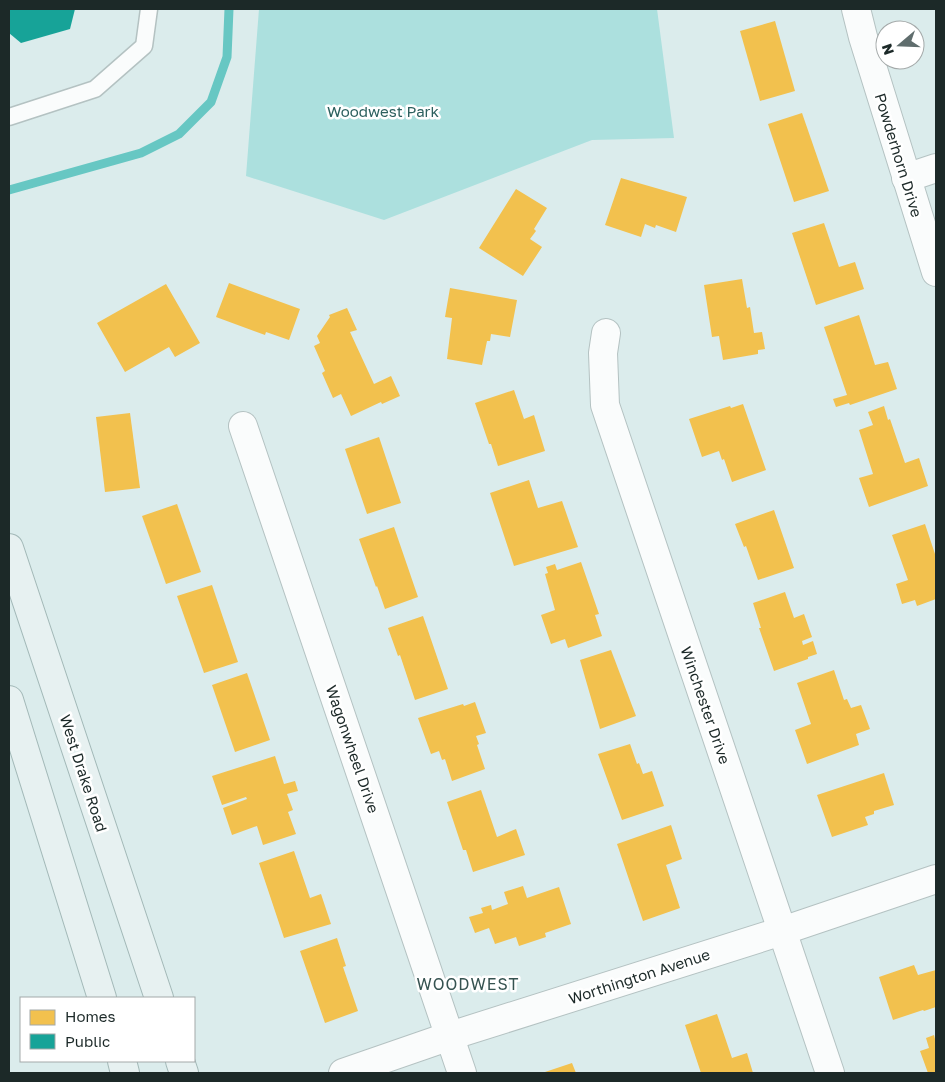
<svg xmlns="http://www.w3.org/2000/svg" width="945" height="1082" font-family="'Golos Text',sans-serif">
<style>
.green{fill:#ace0de}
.homes{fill:#f2c14e}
.public{fill:#17a398}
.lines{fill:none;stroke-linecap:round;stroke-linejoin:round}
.stream{stroke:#67c7c3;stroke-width:9}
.service-casing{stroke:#b4c2c2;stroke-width:19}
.minor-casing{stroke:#b4c2c2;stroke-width:30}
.primary-casing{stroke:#a3b9b8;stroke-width:30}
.service{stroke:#fafcfc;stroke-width:16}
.minor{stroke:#fafcfc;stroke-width:28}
.primary{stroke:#e7f1f1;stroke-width:28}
.labels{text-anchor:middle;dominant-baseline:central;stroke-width:5;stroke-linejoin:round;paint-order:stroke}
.park-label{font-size:15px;fill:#2c605e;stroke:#fff}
.street-label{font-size:15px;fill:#1c2928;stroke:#fff}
.neighbourhood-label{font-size:16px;letter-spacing:1px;fill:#365351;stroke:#fff}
</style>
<rect width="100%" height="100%" fill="#dbecec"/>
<path class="green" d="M259,9H657L674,138L592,140L384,220L246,176Z"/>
<g class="homes">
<path d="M775,21L795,91L760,101L740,31Z"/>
<path d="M802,113L829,191L794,202L768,124Z"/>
<path d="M621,178L687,197L676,232L656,225L655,228L645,224L641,237L605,225Z"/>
<path d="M516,189L547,208L534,229L536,231L530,239L542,247L523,276L479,248Z"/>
<path d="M824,223L839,267L855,262L864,289L816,305L792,233Z"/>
<path d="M742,279L747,308L750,307L754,333L762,332L765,349L758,350V354L723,360L719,336L712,337L704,285Z"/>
<path d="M229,283L300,309L289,340L266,332L265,335L216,317Z"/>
<path d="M166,284L200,343L175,357L169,347L125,372L97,323Z"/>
<path d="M450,288L517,300L510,337L491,334L490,341H487L482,365L447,359L452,318L445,317Z"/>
<path d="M347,308L357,330L350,332L374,384L391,376L400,396L382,404L381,402L351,416L341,394L333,398L322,373L325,371L314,346L320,343L317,336L330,317L329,315Z"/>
<path d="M859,315L875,365L888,362L897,389L850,405L849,403L836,407L833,399L847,395L824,327Z"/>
<path d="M514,390L524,419L534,415L545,451L498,466L491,444H489L475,403Z"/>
<path d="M743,404L766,470L732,482L724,459L722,460L719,451L702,457L689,419L730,406L731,408Z"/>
<path d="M884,406L888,420L890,419L905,463L919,458L928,486L869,507L859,478L873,474L859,430L873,425L868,412Z"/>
<path d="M130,413L140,488L105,492L96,417Z"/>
<path d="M379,437L401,503L367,514L345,449Z"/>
<path d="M529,480L538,508L562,501L578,547L514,566L490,493Z"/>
<path d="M177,504L201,572L166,584L142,516Z"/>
<path d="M774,510L794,568L758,580L746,546L744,547L735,524Z"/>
<path d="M925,524L936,557V599L917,606L915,600L902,604L896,584L908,580L892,535Z"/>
<path d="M394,527L418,597L385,609L377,586L376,587L359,539Z"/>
<path d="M581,562L599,614L595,615L602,636L568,648L565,639L551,644L541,615L555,610L545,574L548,573L546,567L555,564L557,570Z"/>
<path d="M212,585L238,662L204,673L177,596Z"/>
<path d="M785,592L794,618L804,614L812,637L802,641L803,645L813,641L817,654L808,657V659L774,671L759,628H761L753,603Z"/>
<path d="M423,616L448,689L415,700L400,655L398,656L388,628Z"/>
<path d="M611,650L636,716L600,729L580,660Z"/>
<path d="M834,670L844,700L847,699L851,708L861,705L870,729L856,734L859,745L807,764L795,730L811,724L797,683Z"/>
<path d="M247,673L270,740L235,752L212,685Z"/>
<path d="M475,702L486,733L476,736L479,744L477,745L485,769L452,781L445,759L442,760L439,751L431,754L418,718L463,704L464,706Z"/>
<path d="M630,744L637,764L639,763L643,774L652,771L664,806L622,820L598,754Z"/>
<path d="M275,756L284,784L295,781L298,791L287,794L293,810L288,812L296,834L263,845L257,826L232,835L223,808L247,799L246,797L222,805L212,776Z"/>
<path d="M884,773L894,805L874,811V814L865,817L868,825L832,837L817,795Z"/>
<path d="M481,790L497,837L516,829L525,855L473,872L466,850H463L447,802Z"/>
<path d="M671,825L682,859L666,865L680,908L643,921L617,844Z"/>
<path d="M294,851L310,898L321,894L331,924L284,938L259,863Z"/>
<path d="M523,886L527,898L559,887L571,924L545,933L546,937L519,946L516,937L495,944L489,928L475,933L469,917L483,913L481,908L491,905L492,910L508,904L504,892Z"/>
<path d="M337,938L346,966L343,967L358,1011L325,1023L300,951Z"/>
<path d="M914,965L918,975L936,970V1007L924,1011L923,1010L893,1020L879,977Z"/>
<path d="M717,1014L732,1058L747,1053L753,1073H701L685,1025Z"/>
<path d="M934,1035L936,1043V1073H928L920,1051L929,1048L926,1038Z"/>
<path d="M572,1063L576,1073H542Z"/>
</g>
<path class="public" d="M9,9H75L70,29L21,43L9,33Z"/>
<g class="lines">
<path class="stream" d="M9,190L141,153L179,134L211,102L227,57L229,9"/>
<g class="service-casing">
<path id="service" d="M9,117L95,89L144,46L149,9"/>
</g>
<g class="minor-casing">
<g id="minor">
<path d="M856,9L863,37L936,272"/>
<path d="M906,178L936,168"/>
<path d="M606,333L603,353L605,405L830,1073"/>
<path d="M243,426L462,1073"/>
<path d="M343,1073L450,1036L782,931L936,879"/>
</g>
</g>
<g class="primary-casing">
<g id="primary">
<path d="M9,548L159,998"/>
<path d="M9,700L102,998"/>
<path d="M122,1061L125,1073"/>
<path d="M180,1061L184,1073"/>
</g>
</g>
<use href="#service" class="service"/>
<use href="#minor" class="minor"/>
<use href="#primary" class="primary"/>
</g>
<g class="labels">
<g class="park-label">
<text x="383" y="111">Woodwest Park</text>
</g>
<g class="street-label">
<text transform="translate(899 155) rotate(73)">Powderhorn Drive</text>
<text transform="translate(706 705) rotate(71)">Winchester Drive</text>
<text transform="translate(353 749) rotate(71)">Wagonwheel Drive</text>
<text transform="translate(84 773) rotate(72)">West Drake Road</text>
<text transform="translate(639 976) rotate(-18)">Worthington Avenue</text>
</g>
<g class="neighbourhood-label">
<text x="468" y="984">WOODWEST</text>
</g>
</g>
<rect width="945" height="1082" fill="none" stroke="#1c2928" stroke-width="20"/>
<rect x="20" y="997" width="175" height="65" fill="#ffffff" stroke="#a4a9a9"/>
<rect x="30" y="1010" width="25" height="15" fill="#f2c14e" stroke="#a4a9a9"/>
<text x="65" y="1022" font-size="15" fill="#1c2928">Homes</text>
<rect x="30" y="1034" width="25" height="15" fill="#17a398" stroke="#a4a9a9"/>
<text x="65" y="1047" font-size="15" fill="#1c2928">Public</text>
<g transform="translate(900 45) rotate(251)"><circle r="24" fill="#ffffff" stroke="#a4a9a9"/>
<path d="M0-4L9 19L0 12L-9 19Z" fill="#5f6d6d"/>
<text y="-8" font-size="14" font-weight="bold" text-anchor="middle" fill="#1c2928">N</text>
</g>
</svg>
